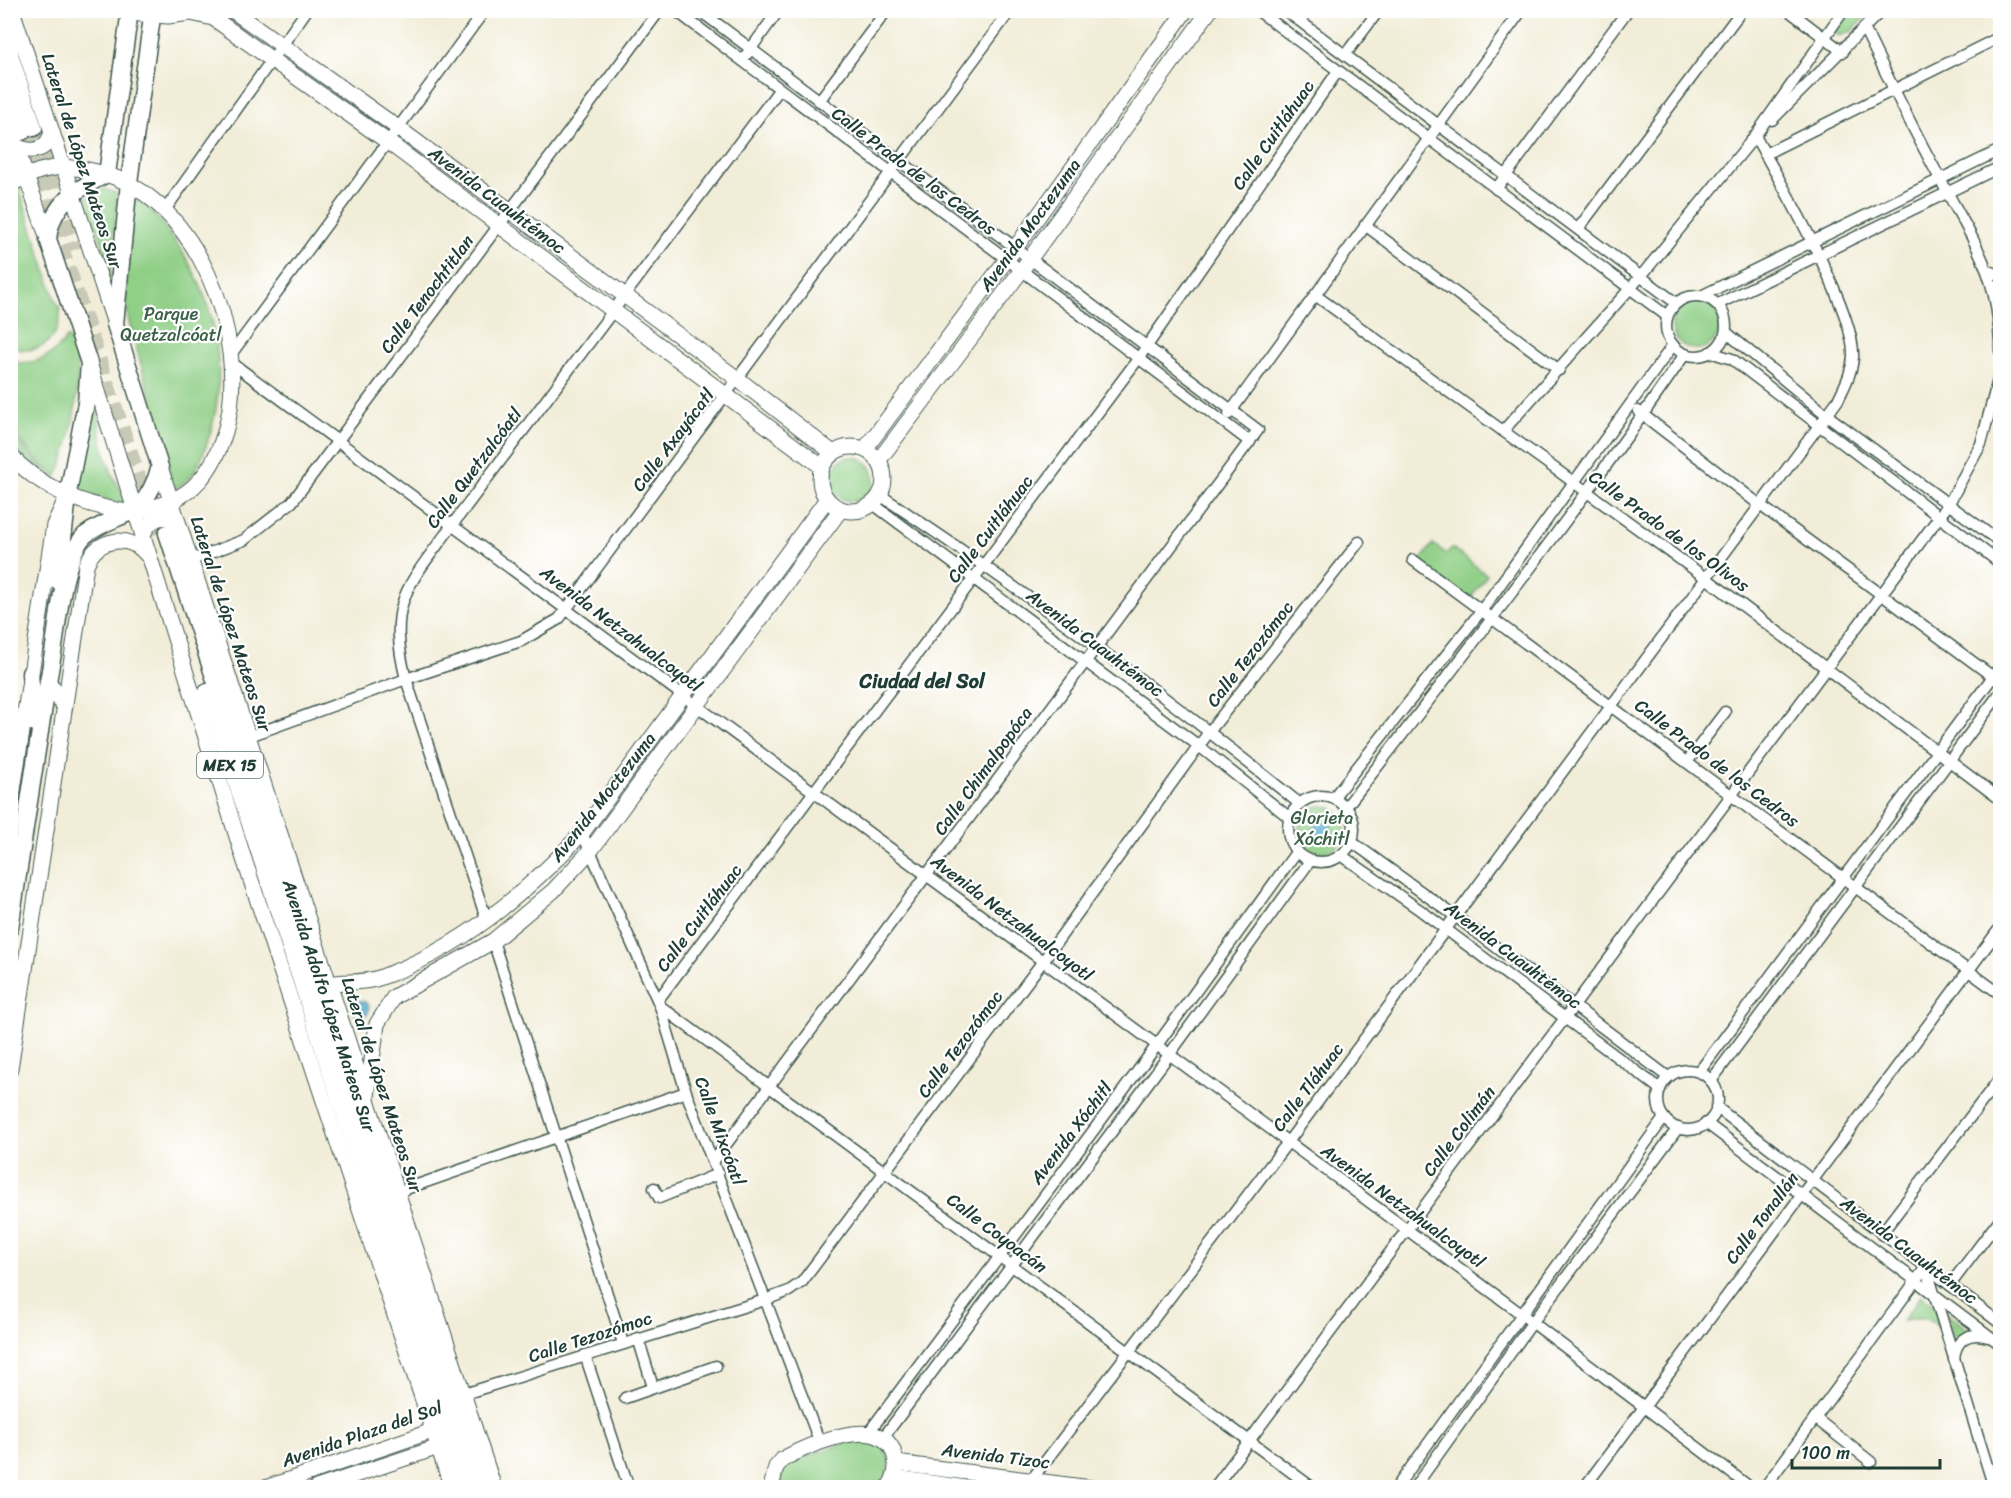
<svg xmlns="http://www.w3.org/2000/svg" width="2011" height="1498" font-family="Sriracha,sans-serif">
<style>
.green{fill:#8fcf86;stroke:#57865d;stroke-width:1.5}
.water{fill:#50abce;stroke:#387481;stroke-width:1.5}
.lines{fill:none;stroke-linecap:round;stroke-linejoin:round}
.primary-tunnel{stroke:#c8cab7;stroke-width:16;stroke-dasharray:16 8;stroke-linecap:butt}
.street-casing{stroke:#3f574d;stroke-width:13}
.secondary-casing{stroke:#3f574d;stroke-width:17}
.primary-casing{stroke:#3f574d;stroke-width:19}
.street{stroke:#fff;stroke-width:10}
.secondary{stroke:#fff;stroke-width:15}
.primary{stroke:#fff;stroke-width:16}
.labels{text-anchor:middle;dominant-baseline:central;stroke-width:4.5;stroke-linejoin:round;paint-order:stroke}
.shield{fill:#fff;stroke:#627771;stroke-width:1.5}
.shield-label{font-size:16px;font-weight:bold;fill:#1f3d34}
.street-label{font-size:18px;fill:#1f3d34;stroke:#fff}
.park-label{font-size:18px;fill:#3b6248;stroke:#fff}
.neighbourhood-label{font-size:20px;font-weight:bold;fill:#1f3d34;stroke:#fff}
</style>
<rect width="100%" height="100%" fill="#fff"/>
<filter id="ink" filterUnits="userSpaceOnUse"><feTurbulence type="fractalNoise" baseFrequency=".0167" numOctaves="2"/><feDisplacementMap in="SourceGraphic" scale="12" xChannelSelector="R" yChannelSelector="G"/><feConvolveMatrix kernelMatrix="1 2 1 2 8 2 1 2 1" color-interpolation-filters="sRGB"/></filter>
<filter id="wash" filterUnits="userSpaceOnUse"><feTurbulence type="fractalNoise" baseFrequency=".008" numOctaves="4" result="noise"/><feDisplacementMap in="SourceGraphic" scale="24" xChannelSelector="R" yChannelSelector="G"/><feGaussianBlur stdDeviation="1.35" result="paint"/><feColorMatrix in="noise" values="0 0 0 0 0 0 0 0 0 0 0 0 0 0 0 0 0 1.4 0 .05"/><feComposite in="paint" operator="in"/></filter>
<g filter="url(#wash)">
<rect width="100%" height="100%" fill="#f2edd8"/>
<g class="green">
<path d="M1850,11H1870L1852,31L1839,36L1834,32Z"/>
<path d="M19,188L56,302L60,307C62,338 40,357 11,347L10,191Z"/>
<path d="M104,189L116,193L117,199L110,281L106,276C107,257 101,236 93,219C89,211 83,209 82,199Z"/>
<path d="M134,198C151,207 161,222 172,237C218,298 232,378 205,449C198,468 190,484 171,489L167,455L129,322L125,299Z"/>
<circle cx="1696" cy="325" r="24"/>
<path d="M67,338L71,339C86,369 72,449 56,477C39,464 13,436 10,413C8,397 10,378 10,362C35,365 52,358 67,338Z"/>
<path d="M95,403C101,414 98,420 100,431C104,454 111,480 127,498V503L122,505L75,490L90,408Z"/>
<path d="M10,428L28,453L54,481L11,446Z"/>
<circle cx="852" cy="479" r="22"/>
<path d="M1433,544L1447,554L1452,548L1487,575L1469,600L1419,563Z"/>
<circle cx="1322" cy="829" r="23"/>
<path d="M1921,1295L1935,1306L1941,1330C1929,1317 1920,1315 1903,1321Z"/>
<path d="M1947,1313L1970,1331L1962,1334L1955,1343Z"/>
<path d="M863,1437C893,1448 895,1461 881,1487H780L782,1469L791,1461Z"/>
</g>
<g class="water">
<circle cx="1323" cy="829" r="8"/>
<circle cx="361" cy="1009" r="8"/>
</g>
</g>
<g filter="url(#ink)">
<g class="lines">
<g class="primary-tunnel">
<path d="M34,128L74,250"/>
<path d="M22,132L158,536"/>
</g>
<g class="street-casing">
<g id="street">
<path d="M675,10L1250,442"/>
<path d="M699,10L1258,430L713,1162"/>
<path d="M1257,10L1667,316"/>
<path d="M1285,10L1676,303"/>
<path d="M1788,10L1843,52"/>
<path d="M1865,30C1889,80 1913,129 1939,177C1974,243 1999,272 2000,351"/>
<path d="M747,54L779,10"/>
<path d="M1345,55L1379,10"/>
<path d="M819,101L887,10"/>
<path d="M1772,120L1882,10"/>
<path d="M1765,154L2000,37"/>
<path d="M1496,189L1628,10"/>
<path d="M165,210L307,10"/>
<path d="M1365,225L1559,370"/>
<path d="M1578,229L1742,10"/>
<path d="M1989,271L2000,275"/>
<path d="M1315,295L1706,578L2000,799"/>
<circle cx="1696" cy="326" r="30"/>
<path d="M1701,296L2000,150"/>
<path d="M1718,304L2000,167"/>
<path d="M1726,332L1828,416L2000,542"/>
<path d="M1710,352L1732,359L2000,563"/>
<path d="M232,353L485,10"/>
<path d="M232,363L1520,1313L1751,1488"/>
<path d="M1638,411L1760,505L2000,682"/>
<path d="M1229,414L1522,10"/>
<path d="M1503,431L1642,275L1755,136L1844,10"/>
<path d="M880,495C1025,591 1165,695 1300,804"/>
<path d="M873,504L1199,746L1290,818"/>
<path d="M1413,560L2000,994"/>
<path d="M189,561L244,540L292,502L660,10"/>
<path d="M247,737L406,679L521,641L559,619L1011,10"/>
<path d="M1687,762L1725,712"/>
<circle cx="1321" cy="829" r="33"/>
<path d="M1333,798L1481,611L1673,345"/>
<path d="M1346,807C1462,658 1578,510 1685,354"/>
<path d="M582,833L660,1006L686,1092L820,1443"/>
<path d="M1352,842L1455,916L1668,1077"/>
<path d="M1341,855L1420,910L1660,1089"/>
<path d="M487,921L406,679C386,600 409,585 453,524L779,90"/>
<path d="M493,941L623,1343"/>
<path d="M658,1000L1138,359L1338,71"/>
<path d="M660,1006L1313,1488"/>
<circle cx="1688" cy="1100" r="30"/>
<path d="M1699,1072L2000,667"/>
<path d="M1711,1081L2000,693"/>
<path d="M1716,1107L2000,1323"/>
<path d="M1706,1123L2000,1344"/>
<path d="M654,1188L659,1198L718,1174"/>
<path d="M397,1192L686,1092"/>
<path d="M1881,1234L2000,1078"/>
<path d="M1926,1267L1994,1488"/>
<path d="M1950,1285L2000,1219"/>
<path d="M638,1338L653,1387"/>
<path d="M585,1355L629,1488"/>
<path d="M1954,1360C1955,1339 1969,1331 1988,1337"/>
<path d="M464,1394L765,1300L789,1291L802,1282L1043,961L1209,732L1359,542"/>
<path d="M625,1398L716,1366"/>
<path d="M1815,1418L1871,1462"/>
<path d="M869,1432L1157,1045L1297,851"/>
<path d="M883,1438L1169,1055L1310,861"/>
<path d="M1032,1484V1479L1288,1142L1838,400C1844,387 1852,373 1853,357C1856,312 1780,181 1755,136"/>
<path d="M1214,1488L1948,505L1981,444L2000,372"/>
<path d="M1396,1488L1664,1118"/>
<path d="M1414,1488L1532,1323L1678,1128"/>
<path d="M1584,1488L2000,928"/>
<path d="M1764,1488L1926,1267"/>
</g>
</g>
<g class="secondary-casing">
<g id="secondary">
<path d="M12,10L115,324"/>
<path d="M232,10L398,128L739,380L833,453"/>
<path d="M130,13L168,16L191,13L213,18L388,142L822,467"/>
<path d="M10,130L48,239"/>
<path d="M16,146C32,154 47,151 52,132"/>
<path d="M10,185C40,167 59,164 93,171C196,191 252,338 225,432C217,459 204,483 179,497C162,506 142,513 122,511C81,505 38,486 10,455"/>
<path d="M90,366L243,856L452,1488"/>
<circle cx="852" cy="479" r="32"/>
<path d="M865,449L1016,247L1186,10"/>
<path d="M879,460L1021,271L1210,10"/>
<path d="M160,467L494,1488"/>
<path d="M143,535C149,519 162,513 176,521"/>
<path d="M10,809L54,525L65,501"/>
<path d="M321,986C339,979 360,985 379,978C460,949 524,895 582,833L827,499"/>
<path d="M10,1069L86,565C97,537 130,533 148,556"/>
<path d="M367,1096L377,1024L394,997L493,941L553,891L591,850L841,509"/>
<path d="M896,1463L1091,1488"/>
<path d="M895,1478L966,1488"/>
<path d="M265,1488L441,1428"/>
<path d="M316,1488L439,1447"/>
<path d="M771,1488L776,1467L783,1459C809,1445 885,1410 895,1457C898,1469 895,1479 888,1488"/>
</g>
</g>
<g class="primary-casing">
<g id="primary">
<path d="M10,55L34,128"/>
<path d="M10,95L22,132"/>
<path d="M167,533L479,1488"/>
<path d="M58,581L69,488L86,403L89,363L48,239C52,202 77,189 107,174L130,10"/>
<path d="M30,673L34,723"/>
<path d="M48,682L64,705"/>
<path d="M207,692L466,1488"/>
<path d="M10,928C24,836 37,744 53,653C58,622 63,557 85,535C124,508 142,523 160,467L115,324L129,182L153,10"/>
</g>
</g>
<use href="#street" class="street"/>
<use href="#secondary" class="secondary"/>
<use href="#primary" class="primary"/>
</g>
</g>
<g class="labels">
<rect class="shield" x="197" y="752" width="66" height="26" rx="4.5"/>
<g class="shield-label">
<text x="230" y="765">MEX 15</text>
</g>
<g class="street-label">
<text transform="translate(1273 135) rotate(-55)">Calle Cuitláhuac</text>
<text transform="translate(82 161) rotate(72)">Lateral de López Mateos Sur</text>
<text transform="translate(914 171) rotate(37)">Calle Prado de los Cedros</text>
<text transform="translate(497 200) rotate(37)">Avenida Cuauhtémoc</text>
<text transform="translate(1030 225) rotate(-54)">Avenida Moctezuma</text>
<text transform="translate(427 294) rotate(-53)">Calle Tenochtitlan</text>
<text transform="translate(673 440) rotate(-53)">Calle Axayácatl</text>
<text transform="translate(474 468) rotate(-53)">Calle Quetzalcóatl</text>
<text transform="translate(990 529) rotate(-53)">Calle Cuitláhuac</text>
<text transform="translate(1669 531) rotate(36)">Calle Prado de los Olivos</text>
<text transform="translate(231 624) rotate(72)">Lateral de López Mateos Sur</text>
<text transform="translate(621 629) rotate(37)">Avenida Netzahualcoyotl</text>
<text transform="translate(1095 643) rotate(37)">Avenida Cuauhtémoc</text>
<text transform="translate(1250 654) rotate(-52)">Calle Tezozómoc</text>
<text transform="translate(1717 763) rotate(37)">Calle Prado de los Cedros</text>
<text transform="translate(983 771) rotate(-54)">Calle Chimalpopóca</text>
<text transform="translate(603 797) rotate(-52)">Avenida Moctezuma</text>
<text transform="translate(699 918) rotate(-53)">Calle Cuitláhuac</text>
<text transform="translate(1012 918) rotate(37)">Avenida Netzahualcoyotl</text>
<text transform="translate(1513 955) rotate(37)">Avenida Cuauhtémoc</text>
<text transform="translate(329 1006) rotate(72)">Avenida Adolfo López Mateos Sur</text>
<text transform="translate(960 1044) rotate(-53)">Calle Tezozómoc</text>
<text transform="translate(382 1085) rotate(72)">Lateral de López Mateos Sur</text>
<text transform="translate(1308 1087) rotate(-53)">Calle Tláhuac</text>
<text transform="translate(720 1131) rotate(70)">Calle Mixcóatl</text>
<text transform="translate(1459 1131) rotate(-53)">Calle Colimán</text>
<text transform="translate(1071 1133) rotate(-53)">Avenida Xóchitl</text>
<text transform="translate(1403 1206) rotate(36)">Avenida Netzahualcoyotl</text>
<text transform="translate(1762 1218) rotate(-53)">Calle Tonallán</text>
<text transform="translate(997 1233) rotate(37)">Calle Coyoacán</text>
<text transform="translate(1909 1250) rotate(37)">Avenida Cuauhtémoc</text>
<text transform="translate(590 1337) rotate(-18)">Calle Tezozómoc</text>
<text transform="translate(362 1434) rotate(-19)">Avenida Plaza del Sol</text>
<text transform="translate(996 1456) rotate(7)">Avenida Tizoc</text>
</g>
<g class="park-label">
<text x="171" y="314">Parque<tspan x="171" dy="21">Quetzalcóatl</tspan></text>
<text x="1322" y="818">Glorieta<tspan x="1322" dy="21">Xóchitl</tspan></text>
</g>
<g class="neighbourhood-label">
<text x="922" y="681">Ciudad del Sol</text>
</g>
</g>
<rect width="2011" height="1498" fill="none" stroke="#fff" stroke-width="36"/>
<path d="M1792 1459v9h148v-9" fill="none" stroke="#1f3d34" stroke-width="3"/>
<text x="1801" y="1459" font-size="18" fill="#1f3d34" stroke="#ffffff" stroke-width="4.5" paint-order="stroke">100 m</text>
</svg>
